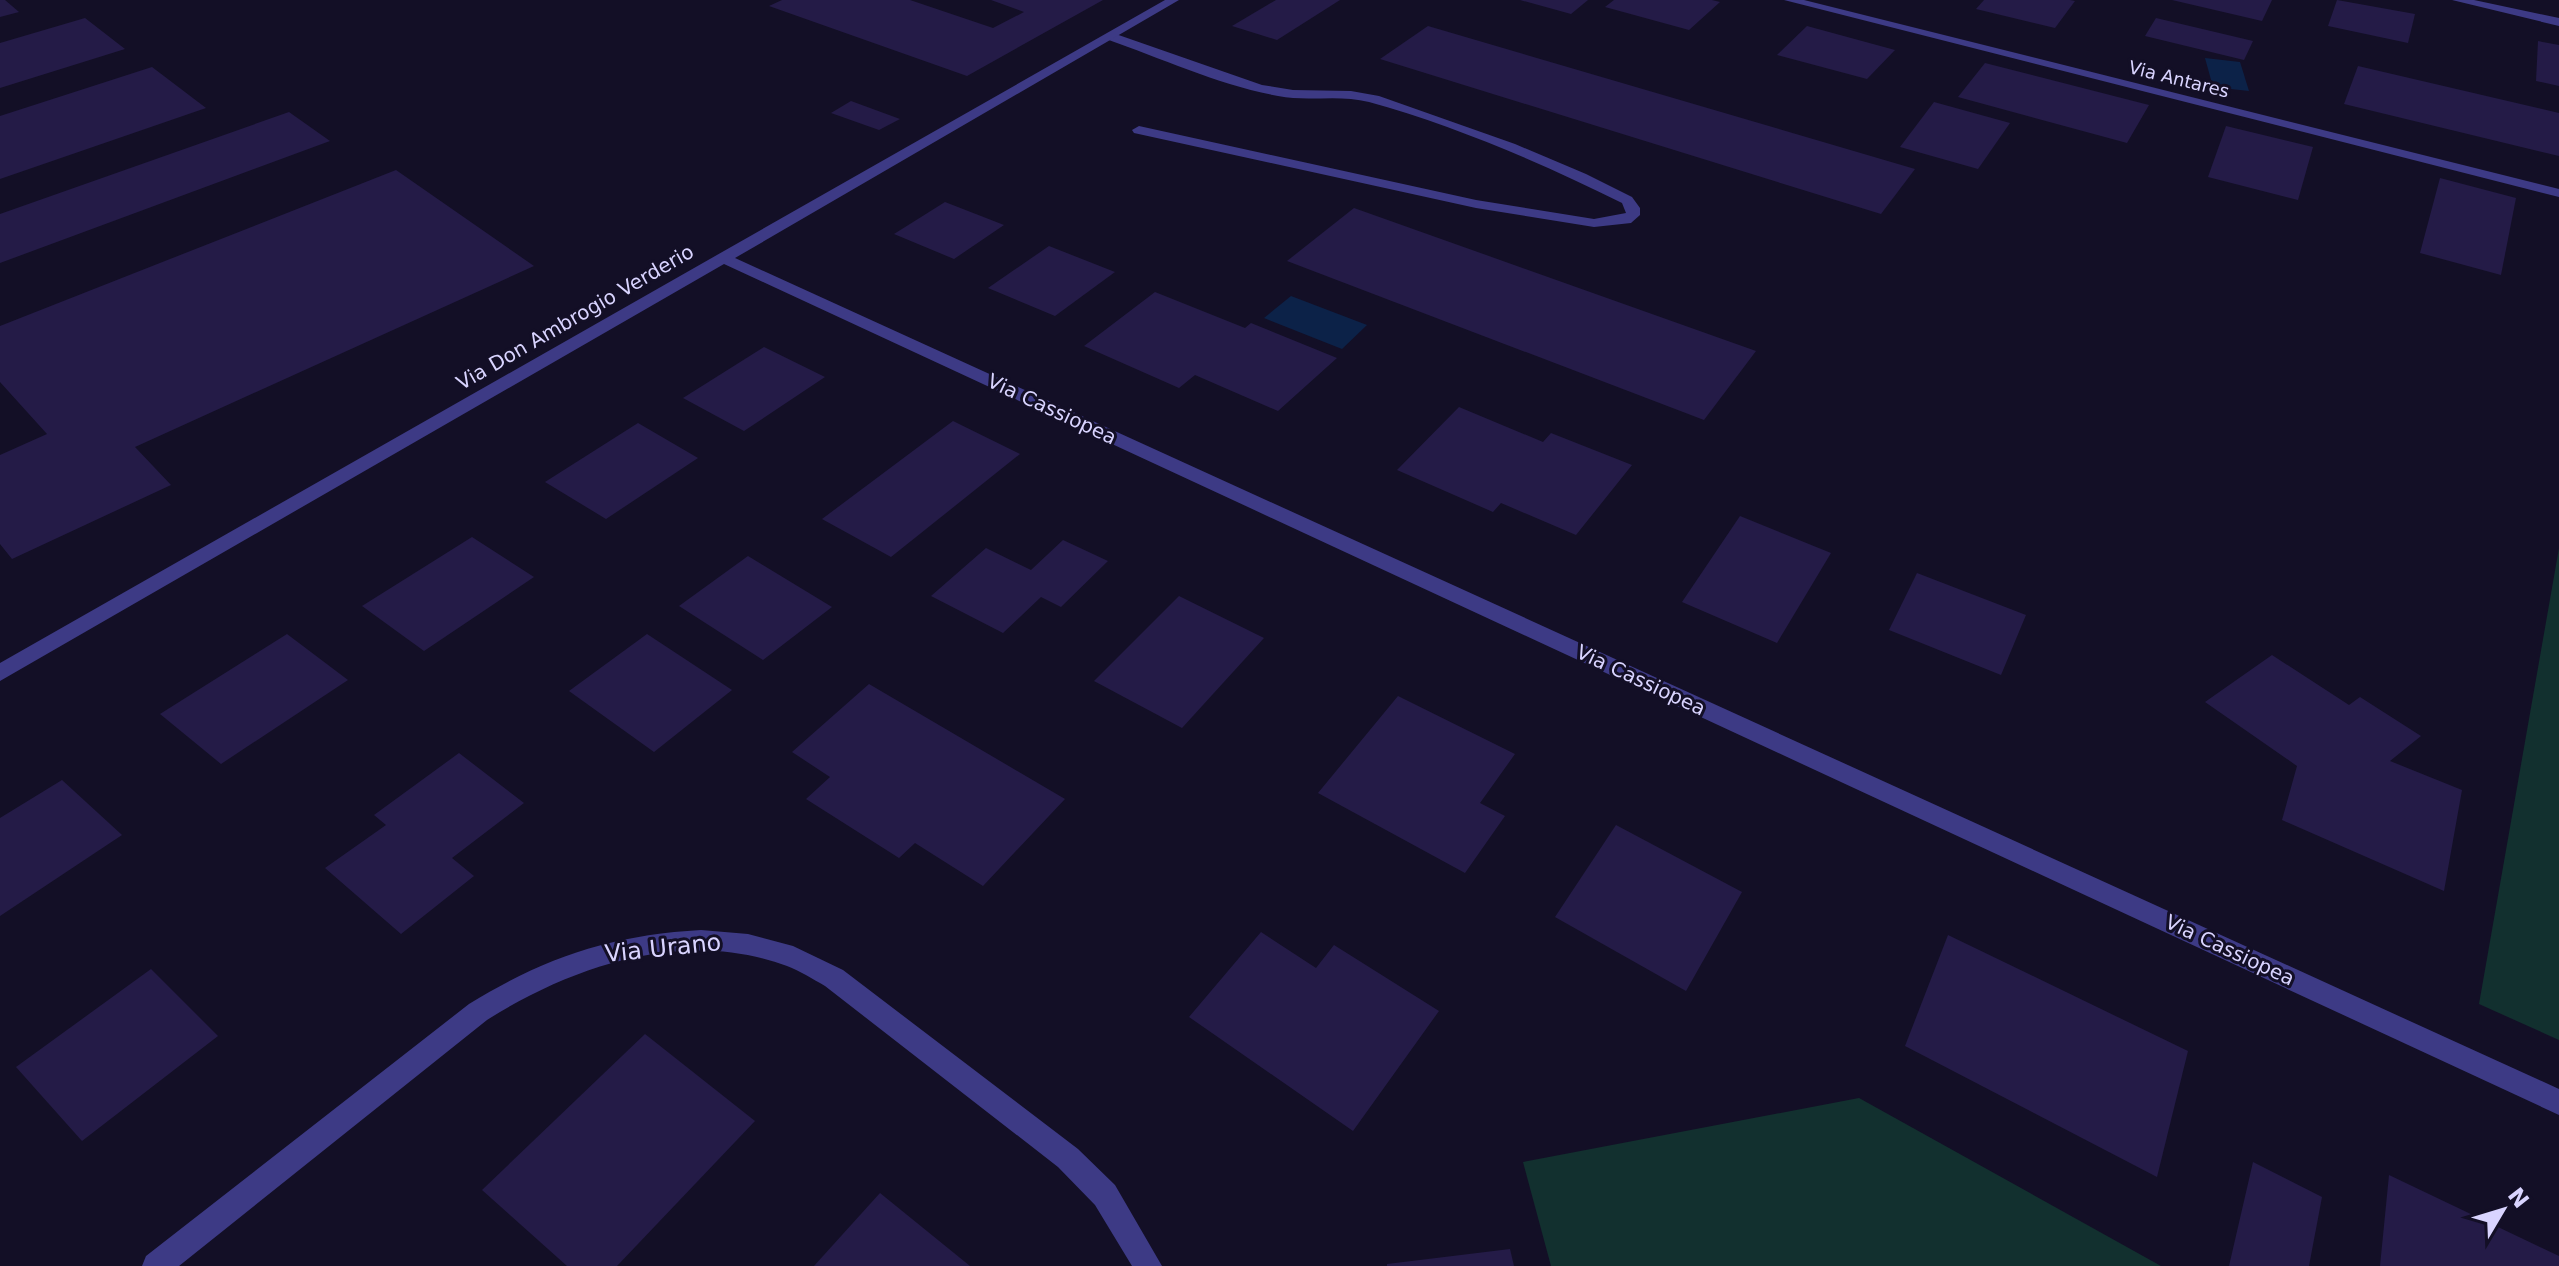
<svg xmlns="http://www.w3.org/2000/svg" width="2559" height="1266" font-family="'DejaVu Sans',sans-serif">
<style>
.green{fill:#12302f}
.water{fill:#0c2248}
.building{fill:#241b47}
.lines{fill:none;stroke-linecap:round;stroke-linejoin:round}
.service{fill:#3d3a85;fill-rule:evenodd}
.minor{fill:#3d3a85;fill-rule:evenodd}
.labels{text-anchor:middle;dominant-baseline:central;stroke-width:6;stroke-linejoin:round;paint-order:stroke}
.far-street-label{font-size:18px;fill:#d9d4ff;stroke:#130f26}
.street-label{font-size:20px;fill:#d9d4ff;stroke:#130f26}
.near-street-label{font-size:24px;fill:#d9d4ff;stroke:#130f26}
</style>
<rect width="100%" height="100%" fill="#130f26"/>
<g class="green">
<path d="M2559,548V1040L2479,1004Z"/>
<path d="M1859,1098L2161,1266H1551L1523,1162Z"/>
</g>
<g class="water">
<path d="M2205,58L2240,62L2249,91L2213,87Z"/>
<path d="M1291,296L1367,325L1342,349L1264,318Z"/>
</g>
<g class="building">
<path d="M0,0H5L19,12L0,17Z"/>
<path d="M782,0H910L993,28L1024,12L991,0H1103L967,76L769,6Z"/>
<path d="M1276,0H1340L1277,40L1232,26Z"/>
<path d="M1520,0H1588L1571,14Z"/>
<path d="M1614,0H1712L1720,2L1689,30L1605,7Z"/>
<path d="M1984,0H2070L2075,1L2055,28L1976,9Z"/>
<path d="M2172,0H2272L2262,21Z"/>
<path d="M2337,0L2415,14L2408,43L2328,26Z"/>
<path d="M85,18L125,49L0,88V43Z"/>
<path d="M2156,18L2253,41L2244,60L2145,36Z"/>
<path d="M1428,26L1915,169L1881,214L1380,59Z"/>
<path d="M1807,26L1895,50L1867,79L1777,55Z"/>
<path d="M2538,41L2559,45V86L2536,81Z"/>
<path d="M1985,63L2149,105L2127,143L1958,97Z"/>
<path d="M2358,66L2559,113V156L2344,104Z"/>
<path d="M152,67L206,108L0,179V116Z"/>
<path d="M851,101L900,119L879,130L831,113Z"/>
<path d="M1934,102L2010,123L1978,169L1900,147Z"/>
<path d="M289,112L330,141L0,263V214Z"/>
<path d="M2226,126L2313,147L2298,200L2208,177Z"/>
<path d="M396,170L534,266L135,447L171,485L12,559L0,544V455L47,434L0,382V326Z"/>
<path d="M2440,178L2516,198L2501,275L2420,253Z"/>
<path d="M945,202L1004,225L954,259L894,234Z"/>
<path d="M1354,208L1756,351L1704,420L1287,261Z"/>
<path d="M1049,246L1115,272L1055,316L988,288Z"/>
<path d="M1155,292L1245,328L1251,323L1337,358L1278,411L1195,375L1179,388L1084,346Z"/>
<path d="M764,347L825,377L744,431L683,398Z"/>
<path d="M1459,407L1543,442L1551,433L1632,465L1576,535L1501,503L1493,512L1397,470Z"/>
<path d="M953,421L1020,454L891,557L822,519Z"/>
<path d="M638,423L698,458L606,519L545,482Z"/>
<path d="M1740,516L1831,553L1777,643L1682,602Z"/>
<path d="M472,537L534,577L424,651L362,606Z"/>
<path d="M1063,540L1108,561L1061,607L1041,597L1003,633L931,596L986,548L1031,570Z"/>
<path d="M748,556L832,607L763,660L679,606Z"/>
<path d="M1917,573L2026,615L2001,675L1889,630Z"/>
<path d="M1179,596L1264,638L1182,728L1094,681Z"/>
<path d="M287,634L348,680L221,764L160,714Z"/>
<path d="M647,634L732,690L654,752L569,691Z"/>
<path d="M2272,655L2349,705L2360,697L2421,736L2390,761L2462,790L2444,891L2282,820L2297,766L2205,702Z"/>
<path d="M869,684L1065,799L983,886L915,843L899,858L806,799L830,777L792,752Z"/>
<path d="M1398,696L1515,754L1480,803L1505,816L1465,873L1318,793Z"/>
<path d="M459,753L524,803L452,858L474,876L401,934L325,868L386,825L374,815Z"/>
<path d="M62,780L122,835L0,916V818Z"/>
<path d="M1616,825L1742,892L1686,991L1555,917Z"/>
<path d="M1261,932L1316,968L1334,945L1439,1011L1353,1131L1189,1017Z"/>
<path d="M1948,935L2188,1051L2157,1177L1905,1046Z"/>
<path d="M151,969L218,1036L82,1141L16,1067Z"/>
<path d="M645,1034L755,1121L617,1266H567L482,1190Z"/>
<path d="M2253,1162L2322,1197L2309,1266H2229Z"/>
<path d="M2389,1175L2559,1256V1266H2380Z"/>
<path d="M880,1193L970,1266H814Z"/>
<path d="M1510,1249L1514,1266H1387V1264Z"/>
</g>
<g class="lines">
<path class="service" d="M1110,32L1262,85L1293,90L1351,91L1379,96L1515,144L1586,174L1632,197L1640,208V215L1631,223L1594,227L1476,208L1134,133L1132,130L1139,126L1476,200L1594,219L1626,213L1622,203C1544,164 1453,125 1369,102C1339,94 1308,102 1278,96C1219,85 1163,59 1106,39L1104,36Z"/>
<g class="minor">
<path d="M1165,0H1179L735,258L2559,1089V1115L724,264L0,681V663Z"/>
<path d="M1784,0H1804L2559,189V197Z"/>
<path d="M2452,0H2474L2559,18V26Z"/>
<path d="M701,930L748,934L793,946L843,970L1078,1149L1115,1185L1162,1266H1132L1095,1205L1058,1167L825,986C813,979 800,971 787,966C685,928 574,965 487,1020L179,1266H142L146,1256L469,1004C545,957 612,935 701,930Z"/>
</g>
</g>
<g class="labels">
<g class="far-street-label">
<text transform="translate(2179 79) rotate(14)">Via Antares</text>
</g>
<g class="street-label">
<text transform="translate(575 317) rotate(-30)">Via Don Ambrogio Verderio</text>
<text transform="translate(1052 409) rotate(25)">Via Cassiopea</text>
<text transform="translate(1641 680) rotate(25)">Via Cassiopea</text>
<text transform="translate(2230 950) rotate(25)">Via Cassiopea</text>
</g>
<g class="near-street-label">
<text transform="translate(663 948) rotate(-6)">Via Urano</text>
</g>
</g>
<g transform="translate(2503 1210) rotate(52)" stroke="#130f26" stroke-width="6" paint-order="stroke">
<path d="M0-6L14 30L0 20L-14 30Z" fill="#d9d4ff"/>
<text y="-12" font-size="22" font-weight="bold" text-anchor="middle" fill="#d9d4ff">N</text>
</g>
</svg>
